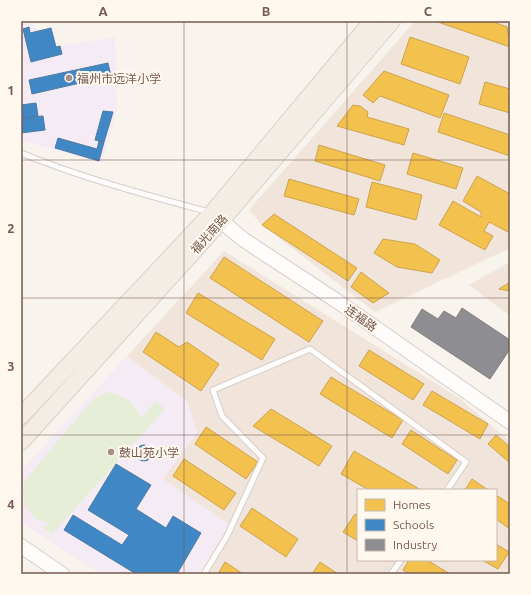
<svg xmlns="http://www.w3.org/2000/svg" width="531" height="595" font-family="Ubuntu,'Noto Sans SC',sans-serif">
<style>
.residential{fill:#f1e5db;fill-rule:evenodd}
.education{fill:#f4ebf4}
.green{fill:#e6eed8}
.homes{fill:#f2c14e;stroke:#cda24d}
.schools{fill:#3f88c5;stroke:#507aa1}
.industry{fill:#8d8d92;stroke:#867d7d}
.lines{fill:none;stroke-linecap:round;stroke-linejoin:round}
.lane-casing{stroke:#d6ceca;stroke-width:7}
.secondary-casing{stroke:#d7cec9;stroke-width:16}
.primary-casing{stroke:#d9d0cb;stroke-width:18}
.lane{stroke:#fefdfc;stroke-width:5}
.secondary{stroke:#fefdfc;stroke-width:14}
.primary{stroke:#f3ede6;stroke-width:16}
.grid{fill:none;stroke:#76594c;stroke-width:1;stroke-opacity:0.55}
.poi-dot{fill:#a48f84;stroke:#fff8ef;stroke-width:1.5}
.labels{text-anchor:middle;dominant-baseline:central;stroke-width:4;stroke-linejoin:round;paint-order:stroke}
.poi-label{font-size:12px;fill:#76594c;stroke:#fff8ef;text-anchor:start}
.street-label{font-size:12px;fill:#76594c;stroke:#fff8ef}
.neatline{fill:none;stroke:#76594c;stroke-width:1.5}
.grid-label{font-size:13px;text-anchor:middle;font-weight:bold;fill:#76594c}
</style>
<rect width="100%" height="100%" fill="#f8f3ed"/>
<g class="residential">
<path d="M415,21H510V248L375,312L262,225L249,210Z"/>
<path d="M224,251L459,398L510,441V574H200L229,524L162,479L188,402L127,356ZM358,490H496V560H358Z"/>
<path d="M510,262V316L469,285Z"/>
</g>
<g class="education">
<path d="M21,21H32L37,32L56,47L115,37L117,109L102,163L34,144L21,139Z"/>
<path d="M127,356L188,402L197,433L163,479L229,524L200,574H101L21,522V471Z"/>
</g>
<path class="green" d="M107,392C125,396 135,401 141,419L155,401L165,409L52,534L43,528L49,523L36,519L24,505L23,492L24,483L32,472L93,399Z"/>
<g class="homes">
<path d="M438,21H491L507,27L508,34L510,35V47L438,22Z"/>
<path d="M410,37L469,57L460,84L401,64Z"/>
<path d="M384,71L449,95L440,118L380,96L373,103L363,95Z"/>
<path d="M485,82L510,89V113L479,104Z"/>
<path d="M353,105L360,106L368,112L367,117L409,129L404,145L337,126Z"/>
<path d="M444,113L510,135V156L438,132Z"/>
<path d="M319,145L385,165L380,181L315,161Z"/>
<path d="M413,153L463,168L456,189L407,174Z"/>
<path d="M477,176L510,194V233L489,222L484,231L493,236L485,250L439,225L453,201L481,217V212L463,201Z"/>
<path d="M289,179L359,199L354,215L284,196Z"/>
<path d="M372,182L422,195L416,220L366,207Z"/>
<path d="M274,214L357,268L348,281L262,225Z"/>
<path d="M383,239L415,244L440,260L432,273L397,267L374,253Z"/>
<path d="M224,257L323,321L309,342L210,278Z"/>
<path d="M361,272L389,293L373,303L351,287Z"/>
<path d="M510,282V291L499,289Z"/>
<path d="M198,293L275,339L262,360L186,313Z"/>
<path d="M156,332L179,347L187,342L219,364L201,391L143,352Z"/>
<path d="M369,350L424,384L413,400L359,366Z"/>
<path d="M331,377L403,420L392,438L320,394Z"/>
<path d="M432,391L488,424L480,439L423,405Z"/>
<path d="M271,409L332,446L319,466L253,426Z"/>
<path d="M206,427L258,462L246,479L195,444Z"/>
<path d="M411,430L457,460L448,474L402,444Z"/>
<path d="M496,435L510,447V463L488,444Z"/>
<path d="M354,451L421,490H369L341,474Z"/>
<path d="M184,459L236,493L224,510L173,476Z"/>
<path d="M472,479L488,490H465Z"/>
<path d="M496,495L510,504V529L496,519Z"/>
<path d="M252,508L298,539L286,557L240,526Z"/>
<path d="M355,514L358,516V541L343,532Z"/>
<path d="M496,544L509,552L498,569L482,560H496Z"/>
<path d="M409,560H427L450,574H410L403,570Z"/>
<path d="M225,562L243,574H218Z"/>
<path d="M320,562L338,574H312Z"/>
</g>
<g class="schools">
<path d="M29,27L30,33L51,28L56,47L60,46L62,54L31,62L23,29Z"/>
<path d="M108,63L111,76L32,94L29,80Z"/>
<path d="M36,103L38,116L21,118V105Z"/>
<path d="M103,111L113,112L104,142L95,140Z"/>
<path d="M43,116L45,130L21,133V118Z"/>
<path d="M58,138L97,149L99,141L104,142L99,161L55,148Z"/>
<circle cx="144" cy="453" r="8"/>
<path d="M116,464L151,485L136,509L166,528L173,516L201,533L177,574H136L64,530L73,515L122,545L129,535L88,510Z"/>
</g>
<path class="industry" d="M462,308L510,340V349L490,379L411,327L422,309L438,319L444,311L456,318Z"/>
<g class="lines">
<g class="lane-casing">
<g id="lane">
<path d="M21,153C82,178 146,195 209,212"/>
<path d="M204,574L227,536L263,458L222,416L213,390L310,349L466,462L447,490"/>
<path d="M391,574L401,560"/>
</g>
</g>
<g class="secondary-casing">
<g id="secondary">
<path d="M214,215L244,240L337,301L510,422"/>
<path d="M21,546L62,574"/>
</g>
</g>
<g class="primary-casing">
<g id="primary">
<path d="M21,416L212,213L372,21"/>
<path d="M21,442L221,221L392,21"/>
</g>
</g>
<use href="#lane" class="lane"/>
<use href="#secondary" class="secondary"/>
<use href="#primary" class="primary"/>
</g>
<path class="grid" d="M184,21V574M347,21V574M21,160H510M21,298H510M21,435H510"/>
<g class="poi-dot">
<circle cx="69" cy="78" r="4"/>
<circle cx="111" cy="452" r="4"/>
</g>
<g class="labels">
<g class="poi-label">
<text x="77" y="78">福州市远洋小学</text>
<text x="119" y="452">鼓山苑小学</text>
</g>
<g class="street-label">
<text transform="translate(209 234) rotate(-48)">福光南路</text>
<text transform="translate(361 318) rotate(35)">连福路</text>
</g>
</g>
<rect width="531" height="595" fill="none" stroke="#fff8ef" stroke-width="44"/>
<rect x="357" y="489" width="140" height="72" fill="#fff8ef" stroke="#c8b8ae"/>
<rect x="365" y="499" width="20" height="12" fill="#f2c14e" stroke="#c8b8ae"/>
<text x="393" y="509" font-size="12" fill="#76594c">Homes</text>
<rect x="365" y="519" width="20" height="12" fill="#3f88c5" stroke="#c8b8ae"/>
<text x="393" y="529" font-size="12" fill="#76594c">Schools</text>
<rect x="365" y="539" width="20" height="12" fill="#8d8d92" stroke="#c8b8ae"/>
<text x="393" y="549" font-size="12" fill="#76594c">Industry</text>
<rect x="22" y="22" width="487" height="551" class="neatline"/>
<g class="grid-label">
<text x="103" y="16">A</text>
<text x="266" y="16">B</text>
<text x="428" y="16">C</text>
<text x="11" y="95">1</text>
<text x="11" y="233">2</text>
<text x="11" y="371">3</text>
<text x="11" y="509">4</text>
</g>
</svg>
